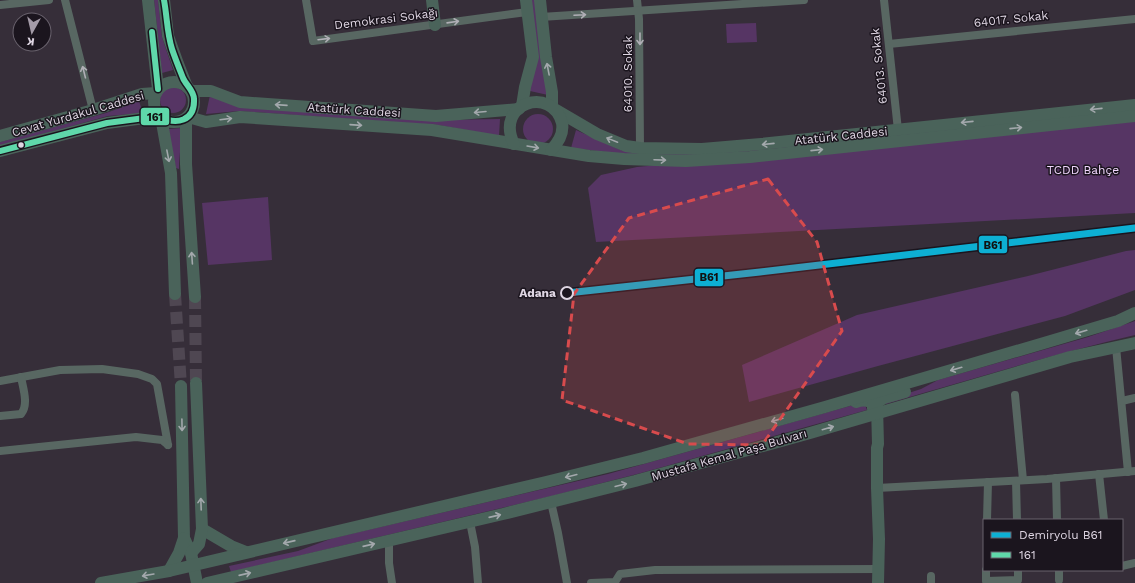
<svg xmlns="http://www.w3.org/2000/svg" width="1135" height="583" font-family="'Work Sans',sans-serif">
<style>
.green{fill:#563564}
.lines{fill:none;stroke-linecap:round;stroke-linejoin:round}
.secondary-tunnel{stroke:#4f4752;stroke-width:12;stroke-dasharray:12 6;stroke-linecap:butt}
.street{stroke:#586762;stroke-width:8}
.secondary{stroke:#4a635a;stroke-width:12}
.bus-1-casing{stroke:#1b151e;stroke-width:9}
.bus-1{stroke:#5fd8aa;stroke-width:6}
.rail-1-casing{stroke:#1b151e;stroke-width:10}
.rail-1{stroke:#0dafd3;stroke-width:7}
.oneway{stroke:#b0afb6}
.oneway2{stroke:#a3a8ac}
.marked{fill:#d84b4d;fill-opacity:0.2;stroke:#d84b4d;stroke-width:3;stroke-dasharray:8 5;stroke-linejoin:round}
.bus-dot{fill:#dfd6e3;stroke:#1b151e;stroke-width:1.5}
.stop-dot{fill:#1b151e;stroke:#dfd6e3;stroke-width:2}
.labels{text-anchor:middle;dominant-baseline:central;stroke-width:3;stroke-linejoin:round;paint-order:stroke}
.street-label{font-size:12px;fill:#dfd6e3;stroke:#1b151e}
.park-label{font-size:12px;fill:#f0d5fd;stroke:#1b151e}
.stop-label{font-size:12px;font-weight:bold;fill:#dfd6e3;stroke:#1b151e;text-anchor:end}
.line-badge{stroke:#1b151e;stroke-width:1.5}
.pale-badge-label{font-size:11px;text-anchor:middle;font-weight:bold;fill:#111}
</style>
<rect width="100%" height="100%" fill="#362e39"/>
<g class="green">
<path d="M154,0H158L162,37L173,70L162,73Z"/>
<path d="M531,0H536L548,95L530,91Z"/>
<path d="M756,23L757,42L727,43L726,24Z"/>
<circle cx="173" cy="100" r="13"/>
<path d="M210,95L438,120L500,119L499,136L438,125L378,121L239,111L206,114Z"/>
<path d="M139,101L143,113L108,116L0,146V142L106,113Z"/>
<path d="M1135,111L707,156L623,154L571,148L576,130L623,151Z"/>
<circle cx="538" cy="129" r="15"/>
<path d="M1135,119V213L596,242L588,188L601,175L637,167Z"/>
<path d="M182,128L179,164V169L176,168L168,129Z"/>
<path d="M268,197L272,260L208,265L202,203Z"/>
<path d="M1135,250V290L1065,316L878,366L749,402L742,365L857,315L1028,276L1126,251Z"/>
<path d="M1135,321V335C1051,355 969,380 886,404L884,401L921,389L938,380L1088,337Z"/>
<path d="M864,402L867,410L641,473L552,496L231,572L229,566L298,551L333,538L608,474Z"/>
</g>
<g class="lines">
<g class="secondary-tunnel">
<path d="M175,294L181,386"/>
<path d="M195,297L196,383"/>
</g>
<g class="street">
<path d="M65,0L93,110"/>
<path d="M306,0L313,41L527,12"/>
<path d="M637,0L639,19L640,148"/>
<path d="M884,0L898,130"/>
<path d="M0,5L49,0"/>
<path d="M541,17L804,0"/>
<path d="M889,44L1135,19"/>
<path d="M1116,347L1128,472"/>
<path d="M0,381L60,370L102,369L138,374L152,379L157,384L168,445"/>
<path d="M1015,395L1023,480"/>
<path d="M1122,401L1135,398"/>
<path d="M0,416L21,414C29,405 23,388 21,377"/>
<path d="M0,451L136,437L162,440L168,445"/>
<path d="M1099,474L1104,520"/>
<path d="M1056,478L1057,520"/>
<path d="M1016,481L1017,520"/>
<path d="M877,488L1047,479L1135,471"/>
<path d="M551,502L558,533L567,583"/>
<path d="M987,520L988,482"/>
<path d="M470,522L475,547L478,583"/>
<path d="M389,541V563L392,583"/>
<path d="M1122,566L1135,563"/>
<path d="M986,570V581L1018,580V570"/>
<path d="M1059,570V580"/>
<path d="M931,576V583"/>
<path d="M591,583L615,582L620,574L655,570L879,569"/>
</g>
<g class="secondary">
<path d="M148,0L158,89"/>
<path d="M164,0L168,36L178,64L187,87"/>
<path d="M432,0L435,25"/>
<path d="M540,0L546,57L552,92V107"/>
<circle cx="174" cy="102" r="20"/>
<path d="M191,91H211L240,102L436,116L519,109"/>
<path d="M522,106L525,87L533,57L526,0"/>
<path d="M556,110L597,134L626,146L640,148L702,149L761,144L1135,105"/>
<path d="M161,117L171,173L175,294"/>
<path d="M188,117L206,122L240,117L432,130L589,156L624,159L686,161L750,157L1135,116"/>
<path d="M186,119V164L195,297"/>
<path d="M0,136L93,110L142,94L156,93"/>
<path d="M514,144C494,103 552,85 562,123C564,134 559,142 551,150"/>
<path d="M0,151L107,123L160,116"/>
<path d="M181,386L184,538L191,553L197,583"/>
<path d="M856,402C865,399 870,401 877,406L878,444L877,448V488L879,539L878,583"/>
<path d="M873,409V405L884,398L905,392"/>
<path d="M202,529L231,546L246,552"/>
<path d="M191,553L199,544L202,529L196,383"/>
<path d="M169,571L179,553L184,538"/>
<path d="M101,583L169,571L546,482L643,458L825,407L1044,343L1118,321L1135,313"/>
<path d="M207,583L503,514L635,481L810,433L1070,357L1135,343"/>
</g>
<g class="bus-1-casing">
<g id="bus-1">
<path d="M152,32L158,89"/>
<path d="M0,151L107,123L160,116C176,126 195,121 194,99C194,91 186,85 183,78C179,68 175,58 172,49C167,33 167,16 164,0"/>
</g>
</g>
<use href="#bus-1" class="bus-1"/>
<g class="rail-1-casing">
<path id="rail-1" d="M567,293L760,272L1135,228"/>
</g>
<use href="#rail-1" class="rail-1"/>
</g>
<defs><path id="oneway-shaft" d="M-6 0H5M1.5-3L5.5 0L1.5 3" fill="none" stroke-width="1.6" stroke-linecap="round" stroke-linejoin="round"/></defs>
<g class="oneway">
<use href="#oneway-shaft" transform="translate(580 15) rotate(-3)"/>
<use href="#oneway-shaft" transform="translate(453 22) rotate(-8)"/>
<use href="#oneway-shaft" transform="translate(324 39) rotate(-7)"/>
<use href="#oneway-shaft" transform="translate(640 39) rotate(90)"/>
<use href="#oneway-shaft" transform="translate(84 72) rotate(-104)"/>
</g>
<g class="oneway2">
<use href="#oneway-shaft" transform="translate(548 69) rotate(-101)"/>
<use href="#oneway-shaft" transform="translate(281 105) rotate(-176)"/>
<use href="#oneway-shaft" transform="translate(1096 109) rotate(174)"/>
<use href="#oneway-shaft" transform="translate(480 112) rotate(175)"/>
<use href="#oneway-shaft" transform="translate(226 119) rotate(-7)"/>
<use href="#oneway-shaft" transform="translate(967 122) rotate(174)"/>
<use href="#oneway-shaft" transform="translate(356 125) rotate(4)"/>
<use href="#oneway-shaft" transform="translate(1016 128) rotate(-6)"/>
<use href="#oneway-shaft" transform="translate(612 140) rotate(-158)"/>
<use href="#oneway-shaft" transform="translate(768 144) rotate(174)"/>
<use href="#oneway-shaft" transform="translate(533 147) rotate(10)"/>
<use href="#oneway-shaft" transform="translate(817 150) rotate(-6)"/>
<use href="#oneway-shaft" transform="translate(168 156) rotate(79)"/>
<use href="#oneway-shaft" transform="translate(660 160) rotate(2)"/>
<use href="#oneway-shaft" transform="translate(192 258) rotate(-94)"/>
<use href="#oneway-shaft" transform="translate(1081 332) rotate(164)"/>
<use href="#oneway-shaft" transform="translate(956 369) rotate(164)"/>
<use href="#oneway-shaft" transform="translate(777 420) rotate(164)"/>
<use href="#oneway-shaft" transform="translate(182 425) rotate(89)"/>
<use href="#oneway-shaft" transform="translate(828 428) rotate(-16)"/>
<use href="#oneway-shaft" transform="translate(571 476) rotate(166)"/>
<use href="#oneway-shaft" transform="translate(621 485) rotate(-14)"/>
<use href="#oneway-shaft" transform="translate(201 504) rotate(-92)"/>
<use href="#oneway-shaft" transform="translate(495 516) rotate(-13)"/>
<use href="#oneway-shaft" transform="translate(289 542) rotate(167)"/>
<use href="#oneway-shaft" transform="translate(369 545) rotate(-13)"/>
<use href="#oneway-shaft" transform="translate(245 574) rotate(-13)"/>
<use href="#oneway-shaft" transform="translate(148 575) rotate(170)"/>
</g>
<path class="marked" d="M768,179L817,242L842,331L762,445L688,444L562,400L574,294L629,218Z"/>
<circle class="bus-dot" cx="21" cy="145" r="3.5"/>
<circle class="stop-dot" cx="567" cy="293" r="6"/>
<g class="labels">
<g class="street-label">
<text transform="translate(386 19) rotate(-7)">Demokrasi Sokağı</text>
<text transform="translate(1011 19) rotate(-6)">64017. Sokak</text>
<text transform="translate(879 66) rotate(-96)">64013. Sokak</text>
<text transform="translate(628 74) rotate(-90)">64010. Sokak</text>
<text transform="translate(354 110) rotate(4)">Atatürk Caddesi</text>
<text transform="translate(78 114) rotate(-16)">Cevat Yurdakul Caddesi</text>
<text transform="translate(841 136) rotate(-6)">Atatürk Caddesi</text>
<text transform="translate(729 455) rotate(-16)">Mustafa Kemal Paşa Bulvarı</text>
</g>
<g class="park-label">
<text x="1083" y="170">TCDD Bahçe</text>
</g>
<g class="stop-label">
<text x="556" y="293">Adana</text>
</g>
</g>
<g class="line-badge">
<rect x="140" y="107" width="30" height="19" rx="4" fill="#5fd8aa"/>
<rect x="978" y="235" width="30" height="19" rx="4" fill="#0dafd3"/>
<rect x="694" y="268" width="30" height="19" rx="4" fill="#0dafd3"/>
</g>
<g class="pale-badge-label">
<text x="155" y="121">161</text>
<text x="993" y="249">B61</text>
<text x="709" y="281">B61</text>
</g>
<rect x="983" y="519" width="140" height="52" fill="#1b151e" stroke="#69626d"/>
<rect x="991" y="532" width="20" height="6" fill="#0dafd3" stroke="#69626d"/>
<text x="1019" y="539" font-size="12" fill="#dfd6e3">Demiryolu B61</text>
<rect x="991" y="552" width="20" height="6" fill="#5fd8aa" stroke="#69626d"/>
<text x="1019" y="559" font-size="12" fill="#dfd6e3">161</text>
<g transform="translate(32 32) rotate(188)"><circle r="19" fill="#1b151e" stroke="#69626d"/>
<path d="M0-3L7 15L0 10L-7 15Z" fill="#a49ba8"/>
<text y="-6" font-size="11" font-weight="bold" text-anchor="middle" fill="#dfd6e3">K</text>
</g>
</svg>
